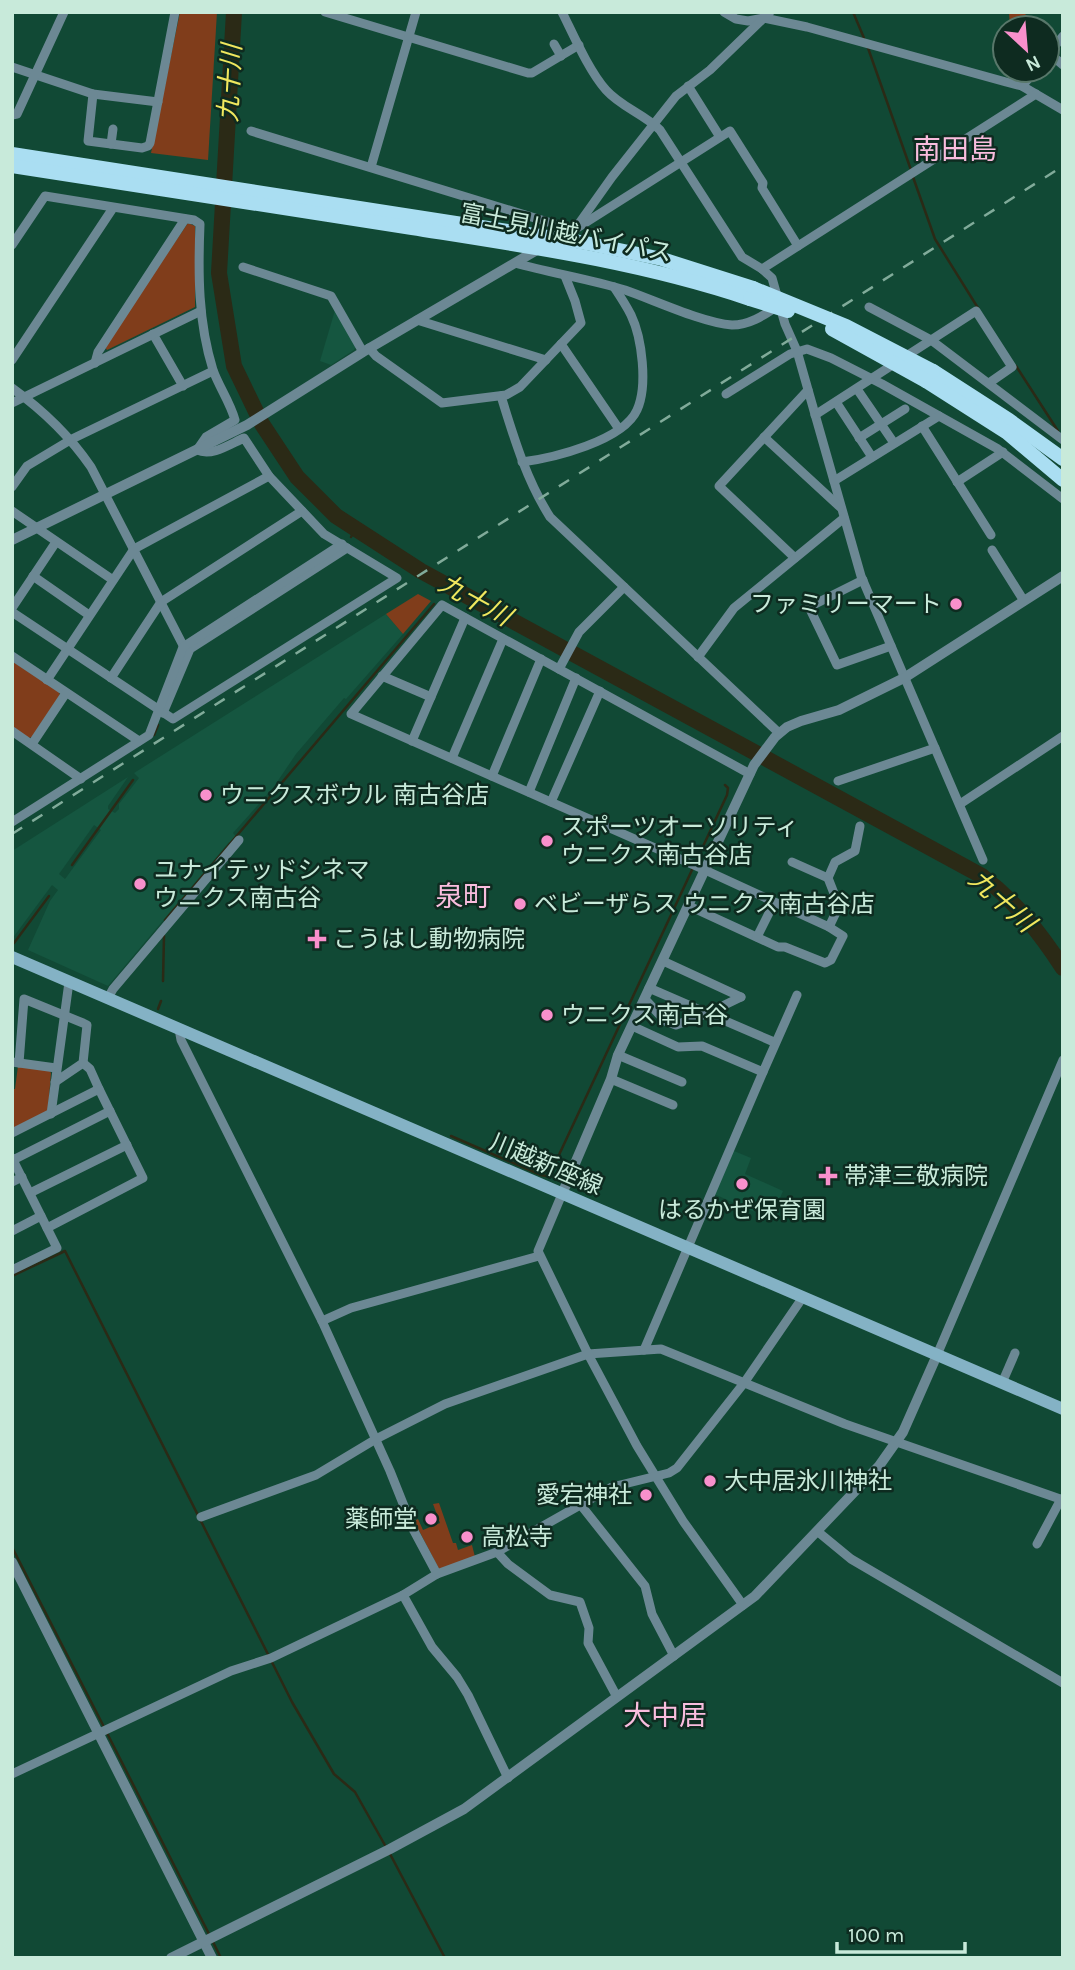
<svg xmlns="http://www.w3.org/2000/svg" width="1075" height="1970" font-family="Karla,'Noto Sans JP',sans-serif">
<style>
.built{fill:#155640;fill-rule:evenodd}
.green{fill:#803d1b}
.lines{fill:none;stroke-linecap:round;stroke-linejoin:round}
.stream{stroke:#2b2a16;stroke-width:2.5}
.river{stroke:#2b2a16;stroke-width:16}
.minor{stroke:#6c8894;stroke-width:9}
.tertiary{stroke:#6c8894;stroke-width:10}
.secondary{stroke:#84b2c5;stroke-width:12}
.trunk{stroke:#aadef2;stroke-width:14}
.rail{stroke:#81ab9a;stroke-width:2.5;stroke-dasharray:12 12;stroke-linecap:butt}
.trunk-bridge{stroke:#aadef2;stroke-width:14}
.poi-dot{fill:#f890cc;stroke:#0e2b20;stroke-width:2.5}
.labels{text-anchor:middle;dominant-baseline:central;stroke-width:5;stroke-linejoin:round;paint-order:stroke}
.street-label{font-size:24px;fill:#c8eada;stroke:#0e2b20}
.poi-label{font-size:24px;fill:#c8eada;stroke:#0e2b20;text-anchor:start}
.water-label{font-size:26px;font-style:italic;fill:#f0e75e;stroke:#0e2b20}
.quarter-label{font-size:28px;fill:#f9bdde;stroke:#0e2b20}
</style>
<rect width="100%" height="100%" fill="#114935"/>
<g class="built">
<path d="M336,307L356,346L354,350L331,365L320,361Z"/>
<path d="M386,614L403,634L346,699L344,698L296,754L273,788L233,833L237,838L232,844L229,842L108,986L28,950L50,901L58,890L52,885L12,939V851L128,777L108,806V809L115,813L119,809V804L139,778L134,773ZM94,825L101,830L65,879L59,874Z"/>
<path d="M734,1151L751,1158L745,1174L783,1191L771,1219L714,1194L731,1152Z"/>
</g>
<g class="green">
<path d="M180,12H217L208,160L151,153Z"/>
<path d="M1009,12H1022L1029,17V28H1010Z"/>
<path d="M188,223L195,226V307L107,350L104,346Z"/>
<path d="M418,594L431,601L403,634L386,614Z"/>
<path d="M12,661L59,692L60,695L32,737L29,738L12,727Z"/>
<path d="M18,1066L49,1070L51,1073L48,1110L45,1113L12,1129V1089H15Z"/>
<path d="M439,1503L453,1543H456L458,1550L472,1545L475,1557L439,1569L414,1521L418,1519L423,1530L440,1523L433,1504Z"/>
</g>
<g class="lines">
<g class="stream">
<path d="M853,12L864,38"/>
<path d="M868,48L911,170"/>
<path d="M913,177L935,239L978,308"/>
<path d="M1016,366L1058,431"/>
<path d="M351,537L355,530"/>
<path d="M154,735L158,725"/>
<path d="M72,865L133,780"/>
<path d="M165,920L434,604"/>
<path d="M14,943L49,896"/>
<path d="M163,981L164,936"/>
<path d="M158,1009L161,1001"/>
<path d="M451,1136L541,1175L546,1176L551,1172L727,795L728,788L725,785"/>
<path d="M12,1276L65,1251L292,1702L334,1774L355,1792L386,1847"/>
<path d="M12,1547L104,1727"/>
<path d="M107,1733L210,1936"/>
<path d="M389,1852L445,1958"/>
<path d="M213,1942L221,1958"/>
</g>
<path class="river" d="M234,12L219,273L234,366L262,424L297,477L336,516L421,571L982,876C1016,902 1040,933 1063,968"/>
<g class="minor">
<path d="M325,12L528,73H532L579,45"/>
<path d="M562,12C574,36 589,71 606,90C621,107 644,114 660,130L742,257L762,269L772,278L785,324L797,351L861,576L983,860"/>
<path d="M724,12L736,19L748,21L764,18L807,27L1006,82L1022,86L1063,110"/>
<path d="M554,44L561,56"/>
<path d="M1049,53L1063,65"/>
<path d="M1047,56L1063,36"/>
<path d="M12,67L93,94L158,102"/>
<path d="M688,86L720,137"/>
<path d="M1022,86L1036,70"/>
<path d="M93,94L88,141L142,148L148,146L150,143L175,12"/>
<path d="M12,115L17,114L64,12"/>
<path d="M251,131L574,230L730,131L763,183L762,188L798,246"/>
<path d="M111,144L113,129"/>
<path d="M371,167L416,12"/>
<path d="M580,222L612,177L676,96L710,70L770,12"/>
<path d="M12,245L45,196L194,220L200,224C198,273 198,322 213,370C219,387 230,402 235,420L206,437L197,450C212,457 230,444 244,438L269,476L324,534L397,578L173,719L12,612"/>
<path d="M515,263C551,273 589,279 625,290C654,300 703,323 732,325C749,325 763,316 776,307"/>
<path d="M243,267L331,296L363,352"/>
<path d="M762,269L1036,94"/>
<path d="M869,307L931,340L1063,440"/>
<path d="M417,320L546,360"/>
<path d="M153,334L183,386"/>
<path d="M561,344L619,429"/>
<path d="M369,348L376,356L442,403L506,395L520,387L581,323L575,301L565,276"/>
<path d="M12,360L113,208"/>
<path d="M95,363L98,352L185,219"/>
<path d="M12,388C44,411 69,435 91,467L187,653"/>
<path d="M857,389L894,443"/>
<path d="M726,394L790,354L807,349L831,358L882,384L998,449L1063,499"/>
<path d="M501,396C514,438 526,479 550,517L779,733"/>
<path d="M836,402L872,457"/>
<path d="M12,403L201,311"/>
<path d="M815,415L976,311L1012,367L989,383"/>
<path d="M922,426L991,535"/>
<path d="M764,437L840,507"/>
<path d="M859,438L905,409"/>
<path d="M522,462C553,458 623,441 637,410C648,386 642,338 631,315C626,305 620,296 614,287"/>
<path d="M834,481L939,416"/>
<path d="M957,482L1003,452"/>
<path d="M12,487L27,466L72,439L213,371"/>
<path d="M12,511L113,580"/>
<path d="M992,550L1024,601"/>
<path d="M795,558L719,486L808,390"/>
<path d="M33,576L89,615"/>
<path d="M863,580L809,607L837,665L891,646"/>
<path d="M12,608L56,542"/>
<path d="M12,656L139,741"/>
<path d="M698,657L734,608L844,518"/>
<path d="M559,669L579,632L624,587"/>
<path d="M382,676L431,697"/>
<path d="M111,678L161,602L302,511"/>
<path d="M47,680L134,549L269,476"/>
<path d="M163,713L190,649L347,548"/>
<path d="M12,731L81,779"/>
<path d="M412,741L465,618"/>
<path d="M32,744L66,693"/>
<path d="M452,758L503,639"/>
<path d="M750,774L442,605L351,714L705,870L829,927L839,906L828,878L792,862"/>
<path d="M492,776L541,659"/>
<path d="M838,781L935,748"/>
<path d="M529,792L576,678"/>
<path d="M551,802L600,691"/>
<path d="M960,804L1063,736"/>
<path d="M12,822L149,735L183,647L342,544"/>
<path d="M828,878L835,862L855,851L860,826"/>
<path d="M689,906L778,947H785L825,963L831,960L843,936L829,927"/>
<path d="M757,937L774,903"/>
<path d="M663,961L741,997"/>
<path d="M649,988L774,1042"/>
<path d="M108,998L113,989L239,840"/>
<path d="M645,999L665,1021L676,1025L708,1013L741,997"/>
<path d="M632,1026L678,1047L702,1046L763,1072L797,995"/>
<path d="M179,1029L181,1040L322,1321L351,1308L539,1256"/>
<path d="M618,1055L682,1082"/>
<path d="M12,1062L56,1068"/>
<path d="M19,1063L24,999L83,1023L87,1025L83,1063L55,1082"/>
<path d="M83,1063L90,1069L99,1089"/>
<path d="M611,1079L673,1105"/>
<path d="M51,1114L69,982"/>
<path d="M12,1133L99,1089L143,1178L47,1228"/>
<path d="M12,1158L57,1248L12,1270"/>
<path d="M13,1160L110,1111"/>
<path d="M12,1182L22,1177"/>
<path d="M30,1193L127,1145"/>
<path d="M562,1194L538,1251L588,1354L661,1349L845,1424L1063,1500"/>
<path d="M12,1231L41,1216"/>
<path d="M322,1321L390,1471L414,1531L437,1574"/>
<path d="M644,1350L763,1072"/>
<path d="M937,1355L1063,1060"/>
<path d="M1002,1383L1015,1353"/>
<path d="M580,1504L645,1586L652,1614L674,1656"/>
<path d="M201,1517L316,1475L376,1439L445,1404L588,1354L637,1446L683,1521L743,1605"/>
<path d="M817,1531L851,1559L1063,1683"/>
<path d="M1037,1544L1061,1499"/>
<path d="M497,1552L508,1564L550,1595L580,1602L589,1628L588,1643L617,1697"/>
<path d="M403,1595L432,1647L457,1677L468,1695L508,1778"/>
<path d="M12,1774L231,1671L271,1658L403,1595L437,1574L497,1552L612,1487L669,1473L677,1468L744,1383L803,1297"/>
</g>
<g class="tertiary">
<path d="M12,540L247,425L363,352L542,247"/>
<path d="M562,1194L611,1079L618,1055L754,765L775,737L787,727L801,721L839,710L904,678L1063,576"/>
<path d="M12,1562L212,1958"/>
<path d="M171,1958L390,1849L464,1809L755,1596L879,1466L903,1432L937,1355"/>
</g>
<path class="secondary" d="M12,957L1063,1409"/>
<g class="trunk">
<path d="M12,154L586,243L662,259L753,288"/>
<path d="M12,166C145,187 279,207 412,228C526,246 640,262 750,299"/>
<path d="M933,371L1009,420L1063,459"/>
<path d="M926,381L1006,432L1063,480"/>
</g>
<path class="rail" d="M12,834L1063,166"/>
<g class="trunk-bridge">
<path d="M753,288L846,326L933,371"/>
<path d="M750,299L788,311"/>
<path d="M832,329L926,381"/>
</g>
</g>
<g class="poi-dot">
<circle cx="956" cy="604" r="7"/>
<circle cx="206" cy="795" r="7"/>
<circle cx="547" cy="841" r="7"/>
<circle cx="140" cy="884" r="7"/>
<circle cx="520" cy="904" r="7"/>
<path d="M313.5 928.5h7v7h7v7h-7v7h-7v-7h-7v-7h7z"/>
<circle cx="547" cy="1015" r="7"/>
<path d="M824.5 1165.5h7v7h7v7h-7v7h-7v-7h-7v-7h7z"/>
<circle cx="742" cy="1184" r="7"/>
<circle cx="710" cy="1481" r="7"/>
<circle cx="646" cy="1495" r="7"/>
<circle cx="431" cy="1519" r="7"/>
<circle cx="467" cy="1537" r="7"/>
</g>
<g class="labels">
<g class="street-label">
<text transform="translate(566 233) rotate(11)">富士見川越バイパス</text>
<text transform="translate(546 1164) rotate(23)">川越新座線</text>
</g>
<g class="poi-label">
<text x="942" y="604" text-anchor="end">ファミリーマート</text>
<text x="220" y="795">ウニクスボウル 南古谷店</text>
<text x="561" y="827">スポーツオーソリティ<tspan x="561" dy="28">ウニクス南古谷店</tspan></text>
<text x="154" y="870">ユナイテッドシネマ<tspan x="154" dy="28">ウニクス南古谷</tspan></text>
<text x="534" y="904">ベビーザらス ウニクス南古谷店</text>
<text x="333" y="939">こうはし動物病院</text>
<text x="561" y="1015">ウニクス南古谷</text>
<text x="844" y="1176">帯津三敬病院</text>
<text x="742" y="1210" text-anchor="middle">はるかぜ保育園</text>
<text x="724" y="1481">大中居氷川神社</text>
<text x="632" y="1495" text-anchor="end">愛宕神社</text>
<text x="417" y="1519" text-anchor="end">薬師堂</text>
<text x="481" y="1537">高松寺</text>
</g>
<g class="water-label">
<text transform="translate(230 83) rotate(-87)">九十川</text>
<text transform="translate(475 600) rotate(29)">九十川</text>
<text transform="translate(1002 901) rotate(42)">九十川</text>
</g>
<g class="quarter-label">
<text x="955" y="149">南田島</text>
<text x="463" y="896">泉町</text>
<text x="665" y="1715">大中居</text>
</g>
</g>
<rect width="1075" height="1970" fill="none" stroke="#c8eada" stroke-width="28"/>
<g transform="translate(1026 49) rotate(154)"><circle r="33" fill="#0e2b20" stroke="#58776a" stroke-width="2"/>
<path d="M0-5L12 26L0 18L-12 26Z" fill="#f890cc"/>
<text y="-10" font-size="19" font-weight="bold" text-anchor="middle" fill="#c8eada">N</text>
</g>
<path d="M837 1942v10h128v-10" fill="none" stroke="#c8eada" stroke-width="3.5"/>
<text x="848" y="1942" font-size="21" fill="#c8eada" stroke="#0e2b20" stroke-width="5" paint-order="stroke">100 m</text>
</svg>
